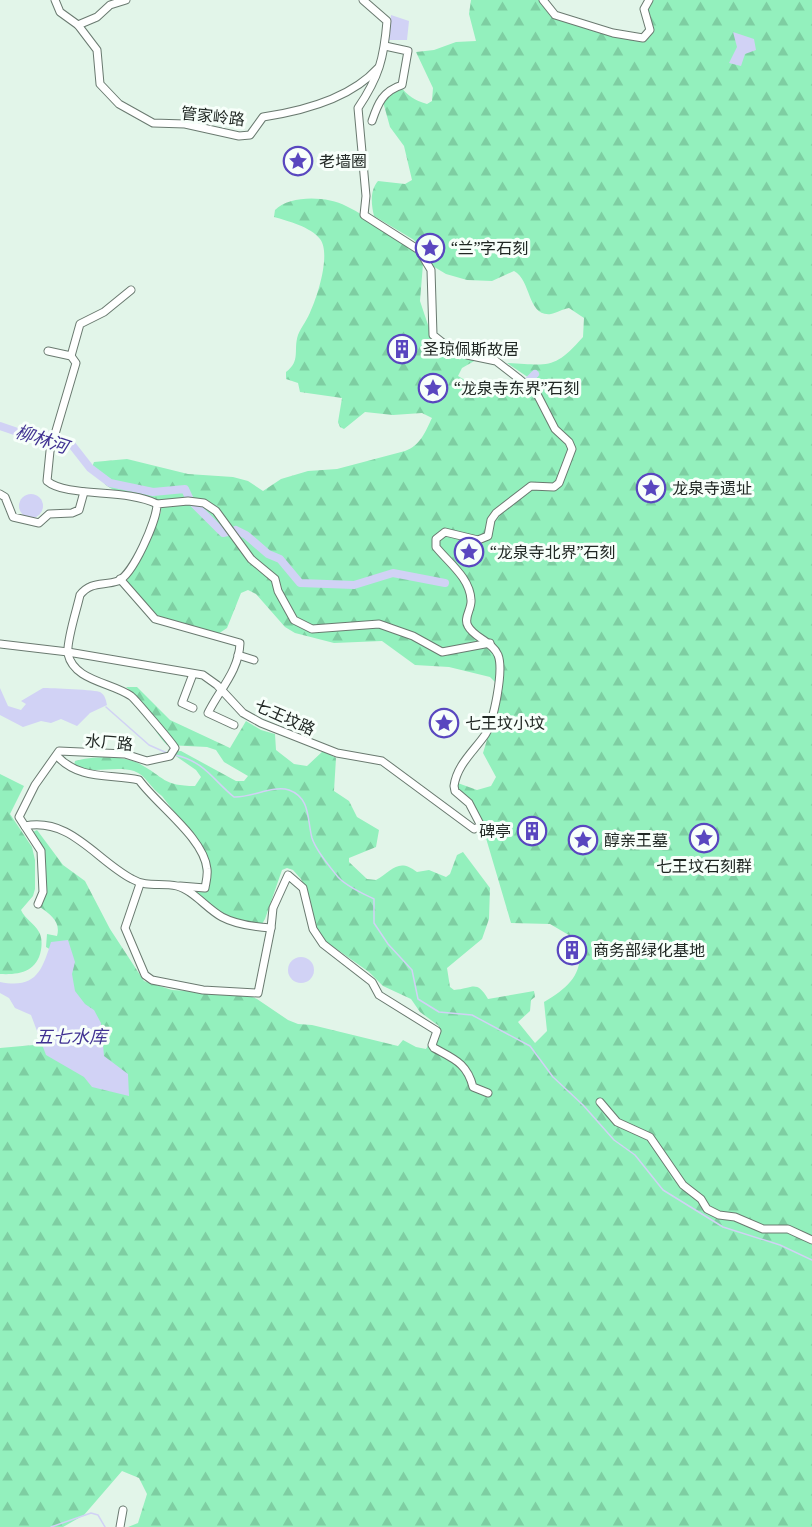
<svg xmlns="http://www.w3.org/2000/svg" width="812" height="1527" font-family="'Source Serif 4','Noto Sans SC',serif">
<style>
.forest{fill:url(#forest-firs)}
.water{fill:#d1d2f5}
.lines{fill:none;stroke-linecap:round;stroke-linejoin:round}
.stream{stroke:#d1d2f5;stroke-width:1.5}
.river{stroke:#d1d2f5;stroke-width:8}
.minor-casing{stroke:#6a7a70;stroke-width:9}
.minor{stroke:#fff;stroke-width:7}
.labels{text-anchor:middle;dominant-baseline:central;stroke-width:6;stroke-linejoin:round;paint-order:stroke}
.street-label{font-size:16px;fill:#212824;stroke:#f7fffa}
.poi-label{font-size:16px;fill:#212824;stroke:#f7fffa;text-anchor:start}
.water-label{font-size:18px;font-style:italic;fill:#403292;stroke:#f7fffa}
</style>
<defs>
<pattern id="forest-firs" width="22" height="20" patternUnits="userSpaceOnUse" patternTransform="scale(1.5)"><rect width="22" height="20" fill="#93f0bd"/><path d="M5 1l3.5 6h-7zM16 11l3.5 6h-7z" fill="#7ecea2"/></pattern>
</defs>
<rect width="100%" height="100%" fill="#e2f5e9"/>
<g class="forest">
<path d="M471,0H539L549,14L556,18L646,41L652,34L648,8L653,0H812V1527H128L138,1523L147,1494L139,1478L122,1471L84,1515L63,1527H0V1048L56,1043L88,1021L53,951L46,947L47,934L57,936C61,922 51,915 40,907C45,881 41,857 33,832L37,830L63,865L85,881L110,929L144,981L172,990L244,994L257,999L288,1020L298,1024L312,1025L398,1046L403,1040L416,1047L426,1049L439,1026L420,1012L411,999L383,986L369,972L318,936L312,920L309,898L301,879L293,870L287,868L282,870L265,919L262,924L257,925L229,918L184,888L204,889C204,844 188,830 162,796C151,789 146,775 134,771C114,765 94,775 74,766L75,761C92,756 124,755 140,764C164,777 163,786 195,786L201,777L196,770L170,752L181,751L236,781H244L248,776L224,762L216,750L207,747L167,745C150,728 144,703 126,687H137L170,720L230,748L246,721L261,730L275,734L276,750L294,764L307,766L323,751L336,758L334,791L349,801L357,817L379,830L376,847L349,858V862L367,879L376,880C392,871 398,857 417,872L429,870L446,877L450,874L457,855L463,852L490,888L489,919L482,939L447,968L450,987L454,990C473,989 476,979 488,999L534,991L535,997L531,1000L530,1011L518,1022L535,1043L547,1031L544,1002C571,986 584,973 579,941L550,924L511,923L483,828L455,782L477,790L491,786L496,777L483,753L493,720L498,685L490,677L449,667L415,665L382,641L334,643L295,633L285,627L256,594L248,590L241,593L227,628L218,634L177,621L155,618L126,583L161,512V506C133,484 114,506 92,467L94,462L127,459L188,474L233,477L248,481L263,491L281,479L308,471L337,469L405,451C421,445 425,432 432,418L422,413L393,415L365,412L344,429L340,427L338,422L342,398L300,392L298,383L286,379V372C301,361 293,350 298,335C301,327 308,319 311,310C318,295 331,253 320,239C311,227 288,221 274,217L275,210C290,195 327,196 346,206C371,218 394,238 417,253L423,264L420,301L430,331L476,360L462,368L458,376C477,389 506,389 529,388L535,382L507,363C549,365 554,370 583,337L584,318L569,308C563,309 556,313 551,314C527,317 532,281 514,271L492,281L467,280L446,274L431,265L414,240L374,216C371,204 370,190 378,181L405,184L412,180L404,146L390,127L382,98L400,86C408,96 414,100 427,104L432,101L433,88L416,52L434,50L456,42L476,41L469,14Z"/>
<path d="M0,774L24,786L10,814L32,847L35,860V889L33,896L21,910C25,919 34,923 39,932C42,937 42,945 41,950C37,972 19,975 0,974Z"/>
</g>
<g class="water">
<path d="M391,15L409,21L407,40H389Z"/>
<path d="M733,32L754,39L756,50L745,54L741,66L729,63L737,47Z"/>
<circle cx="31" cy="506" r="12"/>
<path d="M0,688L8,706L21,710L26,704L21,701L43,688C50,688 98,690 100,692C105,695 106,700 107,705L90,713L77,726L61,719L51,723L41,721L23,727L0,715Z"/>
<path d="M68,940L75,962L72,974L75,991L85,1004L94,1010L101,1023L104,1056L128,1074L129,1096L92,1087L84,1077L46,1055L31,1015L15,1008L9,998L0,993V982C36,989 42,971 51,942Z"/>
<circle cx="301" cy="970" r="13"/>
</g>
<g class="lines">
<g class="stream">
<path d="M106,707L149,745L167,753"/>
<path d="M175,755C204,761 214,781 234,797C251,798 273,785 289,790C311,798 307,820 312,838C316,851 330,867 338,877C347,887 362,893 374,899V923L388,944L412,970L418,999L439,1012L472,1015L530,1046L553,1077L583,1105L614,1140L635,1155L663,1190L723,1227L780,1245L812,1260"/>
<path d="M51,1527L91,1513L98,1515L105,1527"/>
</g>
<g class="river">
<path d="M528,381L535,374"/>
<path d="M0,426L35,438L63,441L72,445L90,468L110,483L153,492L185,489L190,500L223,533L228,532"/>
<path d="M236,530L246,535L268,554L280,559L300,583L354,585L393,573L445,583"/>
</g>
<g class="minor-casing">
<g id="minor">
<path d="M55,0L60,12L78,25L97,50L100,84L119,104L153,123L185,124L239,136L250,135L263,117C303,111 351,98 378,68"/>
<path d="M543,0L555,15L613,33L643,38L650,30L644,9L649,0"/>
<path d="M78,25L97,17L110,5L126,0"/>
<path d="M372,121C378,103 383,91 402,85L408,51L385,46"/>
<path d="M48,351L71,356L76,363L50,451L47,481C67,498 127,488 157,504"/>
<path d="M71,356L80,324L104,312L131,290"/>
<path d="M0,494L5,497L13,517L39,523L49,514L72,513L79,510L84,492"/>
<path d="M120,579L155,619L240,643C239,671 219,690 208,713L234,725"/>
<path d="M0,644L68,652L203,675L217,685L243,713L261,723L337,753L382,761L474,829L481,826L469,803L455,791L454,786C457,765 473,752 485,735C494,721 504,670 498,655C492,641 474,638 468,626C463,618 472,609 471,600C470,578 449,563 436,547V539L445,532L478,540L488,536L491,520L496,513L531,486L554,487L559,483L572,449L569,442L555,429L537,394L518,378L496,361L467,355L443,343L433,335L431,270L419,250L364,215L366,196L358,108C379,77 384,58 387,21L363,0"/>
<path d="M238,655L254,660"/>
<path d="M193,708L182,703L193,674"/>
<path d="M57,756C79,780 109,774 139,780C157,805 204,838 207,869C208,875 206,882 205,888L180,886"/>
<path d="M25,826C70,817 96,860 132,879C147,888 161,882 177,886C193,890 207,909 222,917C237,925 255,927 271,928L273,908L288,875L303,888L313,929L323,944L372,982L379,995L437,1031L432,1045L434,1048C454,1059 467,1063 473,1087L488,1093"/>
<path d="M140,884L125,928L145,975L152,980L203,990L258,993L271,928"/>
<path d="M38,904L43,892L41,851L19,817L35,785L59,751L125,754L147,761L170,756L175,748C173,744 135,699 131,696C111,682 74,681 68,654C66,642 77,609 80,595C91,581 103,586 118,581C133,575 157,520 157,504L188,501L204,503L216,511L251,559L275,579L278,591L294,620L312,629L379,624L413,636L442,652L490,643"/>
<path d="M600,1102L617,1122L650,1137L683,1185L701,1199L707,1209L719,1215L735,1217L763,1229H788L812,1240"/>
<path d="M120,1527L123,1510"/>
</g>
</g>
<use href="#minor" class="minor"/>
</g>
<defs>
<g id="sight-ring" transform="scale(1.5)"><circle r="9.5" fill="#f7fffa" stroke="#5947bf" stroke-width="1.5"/><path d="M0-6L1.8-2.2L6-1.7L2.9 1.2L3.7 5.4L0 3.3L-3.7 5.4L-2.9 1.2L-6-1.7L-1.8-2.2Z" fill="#5947bf"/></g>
<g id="building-ring" transform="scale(1.5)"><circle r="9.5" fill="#f7fffa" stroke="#5947bf" stroke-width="1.5"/><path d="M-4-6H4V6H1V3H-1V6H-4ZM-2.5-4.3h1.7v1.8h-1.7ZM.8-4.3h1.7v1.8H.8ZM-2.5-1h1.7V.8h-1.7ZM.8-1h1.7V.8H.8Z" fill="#5947bf"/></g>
</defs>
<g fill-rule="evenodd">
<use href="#sight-ring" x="298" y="161"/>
<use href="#sight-ring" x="430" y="248"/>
<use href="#building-ring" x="402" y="349"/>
<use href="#sight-ring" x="433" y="388"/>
<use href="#sight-ring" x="651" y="488"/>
<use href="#sight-ring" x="469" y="552"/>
<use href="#sight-ring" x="444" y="723"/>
<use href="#building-ring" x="532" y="831"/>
<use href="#sight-ring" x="704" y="838"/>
<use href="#sight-ring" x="583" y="840"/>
<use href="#building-ring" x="572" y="950"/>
</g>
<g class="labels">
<g class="street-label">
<text transform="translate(213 116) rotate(6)">管家岭路</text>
<text transform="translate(285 717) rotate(24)">七王坟路</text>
<text transform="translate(109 742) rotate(5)">水厂路</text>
</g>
<g class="poi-label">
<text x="319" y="161">老墙圈</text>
<text x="451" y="248">“兰”字石刻</text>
<text x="423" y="349">圣琼佩斯故居</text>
<text x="454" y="388">“龙泉寺东界”石刻</text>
<text x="672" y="488">龙泉寺遗址</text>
<text x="490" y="552">“龙泉寺北界”石刻</text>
<text x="465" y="723">七王坟小坟</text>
<text x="511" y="831" text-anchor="end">碑亭</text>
<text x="604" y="840">醇亲王墓</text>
<text x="704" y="866" text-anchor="middle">七王坟石刻群</text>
<text x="593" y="950">商务部绿化基地</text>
</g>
<g class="water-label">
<text transform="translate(42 439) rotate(18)">柳林河</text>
<text x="71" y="1036">五七水库</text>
</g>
</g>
</svg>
